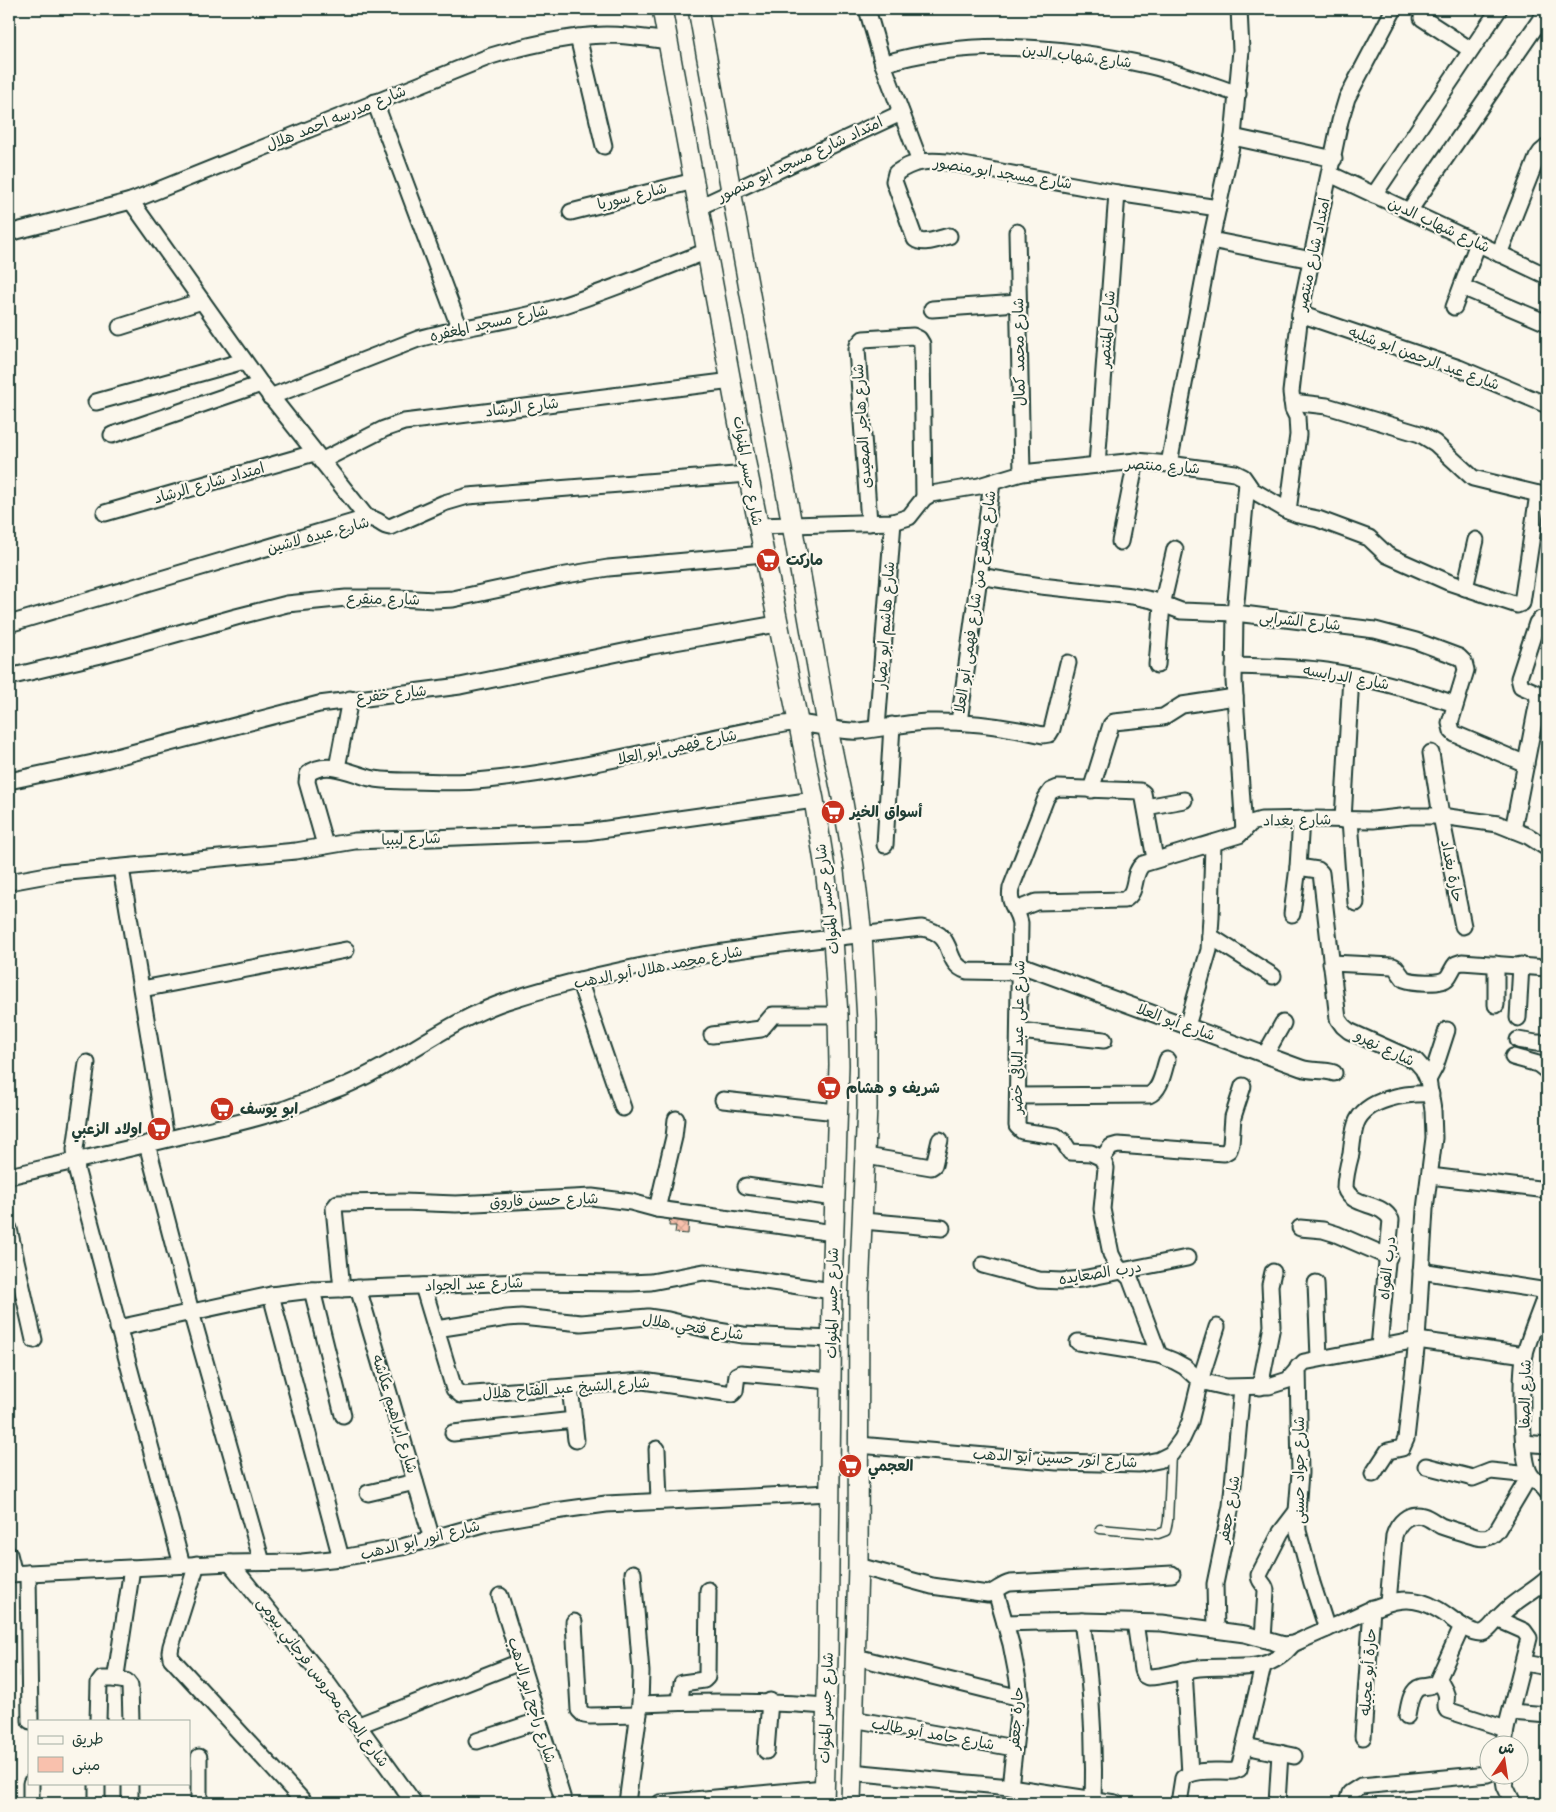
<svg xmlns="http://www.w3.org/2000/svg" width="1556" height="1812" font-family="'Comic Neue','Playpen Sans Arabic',sans-serif">
<style>
.building{fill:url(#building-cross-hatch);stroke:#1f3d34}
.lines{fill:none;stroke-linecap:round;stroke-linejoin:round}
.service-casing{stroke:#1f3d34;stroke-width:11}
.minor-casing{stroke:#1f3d34;stroke-width:19}
.tertiary-casing{stroke:#1f3d34;stroke-width:22}
.service{stroke:#fbf7ec;stroke-width:8}
.minor{stroke:#fbf7ec;stroke-width:15}
.tertiary{stroke:#fbf7ec;stroke-width:19}
.labels{text-anchor:middle;dominant-baseline:central;stroke-width:4.5;stroke-linejoin:round;paint-order:stroke}
.street-label{font-size:15px;fill:#1f3d34;stroke:#fbf7ec}
.poi-label{font-size:15px;font-weight:bold;fill:#1f3d34;stroke:#fbf7ec;text-anchor:start}
</style>
<defs>
<pattern id="building-cross-hatch" width="8" height="8" patternUnits="userSpaceOnUse" patternTransform="scale(1.25)"><rect width="8" height="8" fill="#f9c1ad"/><path d="M0 0l8 8M0 8l8-8" fill="none" stroke="#d5a795"/></pattern>
</defs>
<rect width="100%" height="100%" fill="#fbf7ec"/>
<filter id="ink" filterUnits="userSpaceOnUse"><feTurbulence type="fractalNoise" baseFrequency=".02" numOctaves="2"/><feDisplacementMap in="SourceGraphic" scale="10" xChannelSelector="R" yChannelSelector="G"/><feConvolveMatrix kernelMatrix="1 2 1 2 8 2 1 2 1" color-interpolation-filters="sRGB"/></filter>
<g filter="url(#ink)">
<path class="building" d="M670,1214L689,1215L688,1234L675,1233L676,1226H669Z"/>
<g class="lines">
<g class="service-casing">
<path id="service" d="M1100,1529L1158,1534L1166,1531L1168,1521L1171,1454"/>
</g>
<g class="minor-casing">
<g id="minor">
<path d="M867,9L883,64L920,162"/>
<path d="M1422,18L1471,50"/>
<path d="M578,37L604,146"/>
<path d="M883,64C968,38 1065,46 1151,66C1180,73 1209,84 1238,94"/>
<path d="M375,102L460,329"/>
<path d="M1233,137L1334,159"/>
<path d="M1330,174L1547,276"/>
<path d="M1374,195L1499,9"/>
<path d="M131,201L261,384L367,518"/>
<path d="M699,207L901,113"/>
<path d="M1409,211L1547,10"/>
<path d="M571,212L694,181"/>
<path d="M1017,232L1022,473"/>
<path d="M9,233L131,201L491,56C528,45 567,36 606,35C627,35 647,38 668,41"/>
<path d="M949,236C939,238 924,246 915,239L894,181L896,173C913,161 927,160 947,162L1117,193L1218,208"/>
<path d="M1211,240L1312,260"/>
<path d="M1499,254L1537,158L1541,152L1547,147"/>
<path d="M1462,287L1547,323"/>
<path d="M1454,307L1478,243"/>
<path d="M932,309L1018,303"/>
<path d="M1300,314L1459,368L1547,405"/>
<path d="M120,327L202,301"/>
<path d="M270,397L418,339C463,326 510,322 555,308C607,292 657,270 708,251"/>
<path d="M96,402L244,361"/>
<path d="M1292,402L1327,406L1420,434L1435,443L1473,478L1547,496"/>
<path d="M112,435L261,384"/>
<path d="M321,461L384,429L404,422L732,381"/>
<path d="M1169,464L1211,240L1233,137L1241,50L1239,9"/>
<path d="M1097,465L1117,193"/>
<path d="M1288,511L1298,435L1297,417L1293,409L1291,392L1300,314L1340,121L1347,98L1394,9"/>
<path d="M105,513L314,453"/>
<path d="M869,523L857,349L858,345L863,339L913,336L919,339L922,344L924,498"/>
<path d="M758,526L893,522L909,517L924,498L931,494L979,486L1022,473L1136,461L1169,464L1235,473L1243,477L1252,490L1288,511L1298,515L1318,519L1369,538L1387,555L1448,582L1517,605L1522,603L1538,494"/>
<path d="M1120,542L1136,461"/>
<path d="M979,576L1041,586L1132,596L1152,600L1181,611L1235,613L1375,630L1416,641L1459,657L1464,662L1466,670L1450,723L1452,731L1455,734L1526,764"/>
<path d="M1465,588L1476,540"/>
<path d="M9,624L367,518C381,519 380,526 390,527L444,503L468,496L748,474"/>
<path d="M1157,665L1162,605L1175,549"/>
<path d="M1234,666C1265,667 1295,667 1326,671C1370,678 1413,690 1455,704"/>
<path d="M9,677L101,655L236,617L287,604L346,598H397L435,600L453,599L560,576L608,568L764,554"/>
<path d="M959,722L992,483"/>
<path d="M877,728L893,522"/>
<path d="M1431,753L1441,816L1463,926"/>
<path d="M337,768L350,699"/>
<path d="M9,781L93,763L319,704L460,686L652,646L777,624"/>
<path d="M1091,790L1111,725L1114,722L1163,717L1182,705L1235,697"/>
<path d="M1146,807L1184,800"/>
<path d="M1343,820L1351,676"/>
<path d="M1350,820L1356,903"/>
<path d="M1513,830L1538,701L1537,693L1521,686L1519,678L1537,623L1541,619L1547,620"/>
<path d="M1244,831L1234,681L1235,613L1247,483"/>
<path d="M325,845L307,782L308,774C326,759 351,773 370,778C383,781 397,781 411,781C436,782 462,783 487,780C587,770 685,741 784,724C808,720 834,733 859,731C882,729 904,723 927,722C966,721 1005,726 1043,735L1049,734L1052,729L1068,663"/>
<path d="M885,845L892,725"/>
<path d="M1155,859L1143,793L1140,791L1058,788L1051,791L1046,798L1011,888C1008,906 1017,907 1020,923L1017,1126L1022,1131L1056,1136L1063,1141L1070,1152L1091,1153L1102,1158L1106,1168L1102,1209L1111,1254L1117,1266L1130,1278L1159,1355"/>
<path d="M1298,867L1318,870L1321,873L1338,1019L1343,1026L1349,1031L1416,1061L1423,1069L1428,1080L1433,1110L1434,1138L1425,1209L1417,1340L1406,1439L1402,1448L1388,1451L1373,1474"/>
<path d="M121,868L166,1139"/>
<path d="M9,882L58,873L296,851L355,841L586,832L814,800"/>
<path d="M1016,910L1036,902L1124,900C1139,892 1131,874 1143,864L1239,835L1251,823L1261,820L1316,819L1373,820L1410,816H1441L1498,824L1528,836L1547,848"/>
<path d="M1292,914L1298,867L1301,819"/>
<path d="M1210,936L1273,976"/>
<path d="M1331,963L1393,966L1396,968L1404,979C1412,982 1441,985 1447,978C1451,974 1452,968 1456,964L1462,962L1547,968"/>
<path d="M1018,964L1301,1068C1312,1072 1323,1069 1334,1073"/>
<path d="M1496,964V1005"/>
<path d="M579,980L623,1108"/>
<path d="M142,989L346,950"/>
<path d="M1518,1018L1521,965"/>
<path d="M1187,1026L1209,950L1211,917L1213,843"/>
<path d="M1019,1031L1104,1040"/>
<path d="M712,1035L761,1029L773,1015H838"/>
<path d="M1518,1040L1536,1043H1547"/>
<path d="M1265,1055L1283,1023"/>
<path d="M1513,1057L1538,1064L1547,1071"/>
<path d="M87,1063L75,1149L77,1172L182,1565"/>
<path d="M1428,1080L1435,1067L1447,1030"/>
<path d="M1018,1096L1149,1095C1161,1090 1163,1072 1167,1060"/>
<path d="M723,1100L837,1112"/>
<path d="M147,1144L191,1312L262,1562"/>
<path d="M866,1156L931,1167L934,1165L940,1140"/>
<path d="M1102,1158L1111,1147L1118,1145L1224,1153L1229,1150L1231,1144L1233,1117L1243,1086"/>
<path d="M9,1176C66,1163 124,1150 181,1136C214,1128 247,1122 279,1111C300,1104 321,1095 342,1087C400,1063 447,1021 507,1001C641,957 783,943 922,928C959,935 941,962 967,971L1019,972"/>
<path d="M1430,1176L1547,1190"/>
<path d="M746,1186L835,1198"/>
<path d="M657,1209L674,1137L676,1119"/>
<path d="M863,1221L942,1228"/>
<path d="M1300,1228L1323,1230L1336,1234L1389,1257"/>
<path d="M9,1229L34,1340"/>
<path d="M983,1265L1039,1280L1061,1281L1082,1279L1187,1258"/>
<path d="M1421,1271L1547,1291"/>
<path d="M1316,1283L1319,1358"/>
<path d="M423,1286L454,1389L461,1395L643,1381L732,1394L735,1391L737,1375L741,1373L830,1381"/>
<path d="M358,1288L432,1539"/>
<path d="M342,1289L334,1208L338,1203L403,1202L456,1204L592,1197L631,1202L657,1209L834,1233"/>
<path d="M312,1290L343,1415"/>
<path d="M1547,1291C1540,1312 1531,1332 1525,1353C1520,1374 1521,1454 1529,1472C1533,1481 1542,1484 1547,1492"/>
<path d="M271,1295L341,1558"/>
<path d="M118,1328L271,1295L312,1290L525,1282L630,1283L651,1282L704,1272L832,1291"/>
<path d="M436,1329L507,1318L521,1317L581,1323L648,1317L668,1320L706,1329L743,1335L831,1339"/>
<path d="M1078,1342L1159,1355L1174,1361L1185,1367L1200,1381L1226,1387L1269,1386L1288,1380L1304,1362L1417,1340L1525,1355"/>
<path d="M1379,1347L1391,1220C1382,1201 1352,1208 1345,1188C1345,1177 1348,1165 1351,1154C1352,1144 1353,1133 1356,1124C1365,1098 1408,1093 1431,1094"/>
<path d="M1298,1367L1300,1473L1297,1511L1298,1531L1312,1583L1327,1629"/>
<path d="M570,1387L576,1440"/>
<path d="M1260,1387L1272,1326L1270,1285L1273,1272"/>
<path d="M453,1433L574,1420"/>
<path d="M1524,1443L1547,1445"/>
<path d="M859,1445L1057,1462L1139,1464L1159,1460L1171,1454L1182,1439L1190,1422L1200,1381L1217,1327"/>
<path d="M657,1449L659,1500"/>
<path d="M368,1493L415,1482"/>
<path d="M9,1554L14,1574"/>
<path d="M230,1563L328,1684L414,1803"/>
<path d="M197,1564L171,1646L170,1652L171,1658L305,1803"/>
<path d="M858,1566L932,1586L988,1594C996,1592 1001,1585 1010,1583L1172,1574"/>
<path d="M28,1573L30,1721"/>
<path d="M9,1574L230,1563L302,1562L341,1558L402,1547L491,1522L548,1512L606,1504L830,1493"/>
<path d="M996,1592L1011,1644L1018,1680L1020,1698L1010,1787"/>
<path d="M500,1596L564,1803"/>
<path d="M1388,1602L1394,1536C1398,1523 1408,1512 1423,1516C1430,1518 1435,1523 1441,1526C1452,1530 1464,1533 1476,1537C1485,1539 1492,1538 1498,1529L1530,1475L1491,1471L1473,1478L1426,1466"/>
<path d="M1497,1619L1524,1631L1529,1638L1506,1729L1504,1744"/>
<path d="M1082,1621C1091,1681 1095,1739 1093,1799"/>
<path d="M574,1622L579,1710L584,1715L590,1716L639,1715"/>
<path d="M1135,1622L1142,1670L1144,1675L1148,1677C1165,1677 1182,1670 1199,1668C1235,1664 1266,1677 1293,1644"/>
<path d="M1005,1623L1082,1621L1162,1623L1245,1634L1284,1645L1293,1644L1302,1640C1317,1633 1332,1627 1347,1620C1378,1607 1403,1589 1437,1609C1449,1615 1466,1633 1480,1633C1489,1633 1496,1619 1502,1614C1515,1600 1533,1592 1547,1579"/>
<path d="M1216,1630L1215,1584L1231,1506L1242,1388"/>
<path d="M1263,1639L1266,1591C1266,1584 1259,1583 1259,1575L1281,1532L1297,1511"/>
<path d="M856,1657L1020,1698"/>
<path d="M1524,1663L1547,1667"/>
<path d="M1184,1670L1190,1774"/>
<path d="M1439,1678C1440,1685 1445,1688 1446,1694C1448,1700 1444,1704 1447,1710L1506,1729"/>
<path d="M114,1679L126,1681L130,1686L131,1721"/>
<path d="M680,1702L682,1683L704,1680L707,1677L708,1590"/>
<path d="M640,1704C704,1701 763,1701 827,1706"/>
<path d="M1511,1712L1547,1715"/>
<path d="M1407,1716C1409,1707 1410,1690 1421,1687C1428,1686 1431,1687 1437,1682L1462,1626"/>
<path d="M853,1719L1014,1748"/>
<path d="M98,1721L99,1683L102,1679H114L116,1675L132,1568"/>
<path d="M359,1725L520,1662"/>
<path d="M1363,1737L1372,1608"/>
<path d="M477,1741L538,1721"/>
<path d="M1245,1746L1294,1756"/>
<path d="M766,1751L770,1701"/>
<path d="M851,1772L1010,1787L1115,1803"/>
<path d="M1503,1774L1505,1786L1513,1803"/>
<path d="M31,1783V1803"/>
<path d="M97,1803V1783"/>
<path d="M130,1803V1783"/>
<path d="M199,1803V1757"/>
<path d="M627,1803L640,1704L641,1672L633,1573"/>
<path d="M660,1803L824,1788"/>
<path d="M1179,1803L1183,1778C1195,1768 1219,1772 1234,1771L1239,1769L1263,1666"/>
<path d="M1277,1803L1280,1753"/>
<path d="M1347,1803L1350,1793L1361,1786L1488,1774"/>
</g>
</g>
<g class="tertiary-casing">
<g id="tertiary">
<path d="M662,9L748,474L814,800L825,868L833,939L838,1015L839,1065L832,1291L828,1655L824,1803"/>
<path d="M698,9L792,525L828,729L842,797L854,866L862,935L867,1021V1107L859,1293L858,1566L851,1803"/>
</g>
</g>
<use href="#service" class="service"/>
<use href="#minor" class="minor"/>
<use href="#tertiary" class="tertiary"/>
</g>
</g>
<defs>
<g id="supermarket-disc" transform="scale(1.25)"><circle r="9.5" fill="#c8321e" stroke="#fbf7ec"/><path d="M-6-5.5h2.5l.6 2H6L4.5 2H-2.5L-4.4-4H-6ZM-1.5 3.2a1.3 1.3 0 1 0 .1 0ZM3 3.2a1.3 1.3 0 1 0 .1 0Z" fill="#fff"/></g>
</defs>
<g fill-rule="evenodd">
<use href="#supermarket-disc" x="768" y="560"/>
<use href="#supermarket-disc" x="833" y="812"/>
<use href="#supermarket-disc" x="829" y="1088"/>
<use href="#supermarket-disc" x="222" y="1109"/>
<use href="#supermarket-disc" x="159" y="1129"/>
<use href="#supermarket-disc" x="850" y="1466"/>
</g>
<g class="labels">
<g class="street-label">
<text transform="translate(1077 56) rotate(7)">شارع شهاب الدين</text>
<text transform="translate(336 118) rotate(-22)">شارع مدرسه احمد هلال</text>
<text transform="translate(800 159) rotate(-25)">امتداد شارع مسجد ابو منصور</text>
<text transform="translate(1003 173) rotate(9)">شارع مسجد ابو منصور</text>
<text transform="translate(632 196) rotate(-14)">شارع سوريا</text>
<text transform="translate(1439 225) rotate(25)">شارع شهاب الدين</text>
<text transform="translate(1313 254) rotate(-78)">امتداد شارع منتصر</text>
<text transform="translate(489 323) rotate(-13)">شارع مسجد المغفره</text>
<text transform="translate(1107 329) rotate(-86)">شارع المنتصر</text>
<text transform="translate(1019 352) rotate(-91)">شارع محمد كمال</text>
<text transform="translate(1424 358) rotate(20)">شارع عبد الرحمن ابو شلبه</text>
<text transform="translate(522 407) rotate(-7)">شارع الرشاد</text>
<text transform="translate(862 426) rotate(-94)">شارع هاجر الصعيدى</text>
<text transform="translate(1163 466) rotate(4)">شارع منتصر</text>
<text transform="translate(748 471) rotate(80)">شارع جسر المنوات</text>
<text transform="translate(209 483) rotate(-16)">امتداد شارع الرشاد</text>
<text transform="translate(318 535) rotate(-15)">شارع عبده لاشين</text>
<text transform="translate(383 599) rotate(1)">شارع منقرع</text>
<text transform="translate(975 602) rotate(-82)">شارع متفرع من شارع فهمى أبو العلا</text>
<text transform="translate(1300 621) rotate(6)">شارع الشرابى</text>
<text transform="translate(885 625) rotate(-86)">شارع هاشم ابو نصار</text>
<text transform="translate(1346 677) rotate(10)">شارع الدرايسه</text>
<text transform="translate(391 694) rotate(-6)">شارع خفرع</text>
<text transform="translate(677 747) rotate(-12)">شارع فهمى أبو العلا</text>
<text transform="translate(1297 820) rotate(-1)">شارع بغداد</text>
<text transform="translate(411 839) rotate(-2)">شارع ليبيا</text>
<text transform="translate(1452 871) rotate(79)">حارة بغداد</text>
<text transform="translate(827 899) rotate(-97)">شارع جسر المنوات</text>
<text transform="translate(658 967) rotate(-11)">شارع محمد هلال أبو الدهب</text>
<text transform="translate(1176 1022) rotate(20)">شارع أبو العلا</text>
<text transform="translate(1018 1037) rotate(-89)">شارع على عبد الباقى خضر</text>
<text transform="translate(1385 1048) rotate(26)">شارع نهرو</text>
<text transform="translate(544 1200) rotate(-2)">شارع حسن فاروق</text>
<text transform="translate(1387 1268) rotate(-84)">درب الفواه</text>
<text transform="translate(1100 1273) rotate(-9)">درب الصعايده</text>
<text transform="translate(474 1284) rotate(-2)">شارع عبد الجواد</text>
<text transform="translate(832 1303) rotate(-89)">شارع جسر المنوات</text>
<text transform="translate(693 1327) rotate(9)">شارع فتحي هلال</text>
<text transform="translate(566 1388) rotate(-4)">شارع الشيخ عبد الفتاح هلال</text>
<text transform="translate(1525 1394) rotate(-89)">شارع الصفا</text>
<text transform="translate(395 1414) rotate(73)">شارع ابراهيم عكاشه</text>
<text transform="translate(1055 1458) rotate(3)">شارع انور حسين أبو الدهب</text>
<text transform="translate(1299 1470) rotate(-90)">شارع جواد حسنى</text>
<text transform="translate(1229 1509) rotate(-80)">شارع جعفر</text>
<text transform="translate(420 1540) rotate(-14)">شارع انور ابو الدهب</text>
<text transform="translate(1368 1672) rotate(-86)">حارة أبو عجيله</text>
<text transform="translate(323 1682) rotate(53)">شارع الحاج محروس فرجاني بيومى</text>
<text transform="translate(532 1700) rotate(73)">شارع راجح ابو الدهب</text>
<text transform="translate(826 1708) rotate(-88)">شارع جسر المنوات</text>
<text transform="translate(1016 1718) rotate(-86)">حارة جعفر</text>
<text transform="translate(933 1734) rotate(10)">شارع حامد أبو طالب</text>
</g>
<g class="poi-label">
<text x="786" y="560">ماركت</text>
<text x="850" y="812">أسواق الخير</text>
<text x="846" y="1088">شريف و هشام</text>
<text x="240" y="1109">ابو يوسف</text>
<text x="142" y="1129" text-anchor="end">اولاد الزعبي</text>
<text x="868" y="1466">العجمي</text>
</g>
</g>
<rect width="1556" height="1812" fill="none" stroke="#fbf7ec" stroke-width="30"/>
<rect x="15" y="15" width="1526" height="1782" fill="none" stroke="#1f3d34" stroke-width="2" filter="url(#ink)"/>
<rect x="28" y="1720" width="162" height="65" fill="#fbf7ec" stroke="#a3ada2"/>
<rect x="38" y="1736" width="25" height="8" fill="#fbf7ec" stroke="#a3ada2"/>
<text x="72" y="1744" font-size="15" fill="#1f3d34">طريق</text>
<rect x="38" y="1757" width="25" height="15" fill="#f9c1ad" stroke="#a3ada2"/>
<text x="72" y="1770" font-size="15" fill="#1f3d34">مبنى</text>
<g transform="translate(1504 1760) rotate(13)"><circle r="24" fill="#fbf7ec" stroke="#a3ada2"/>
<path d="M0-4L9 19L0 12L-9 19Z" fill="#c8321e"/>
<text y="-8" font-size="14" font-weight="bold" text-anchor="middle" fill="#1f3d34">ش</text>
</g>
</svg>
